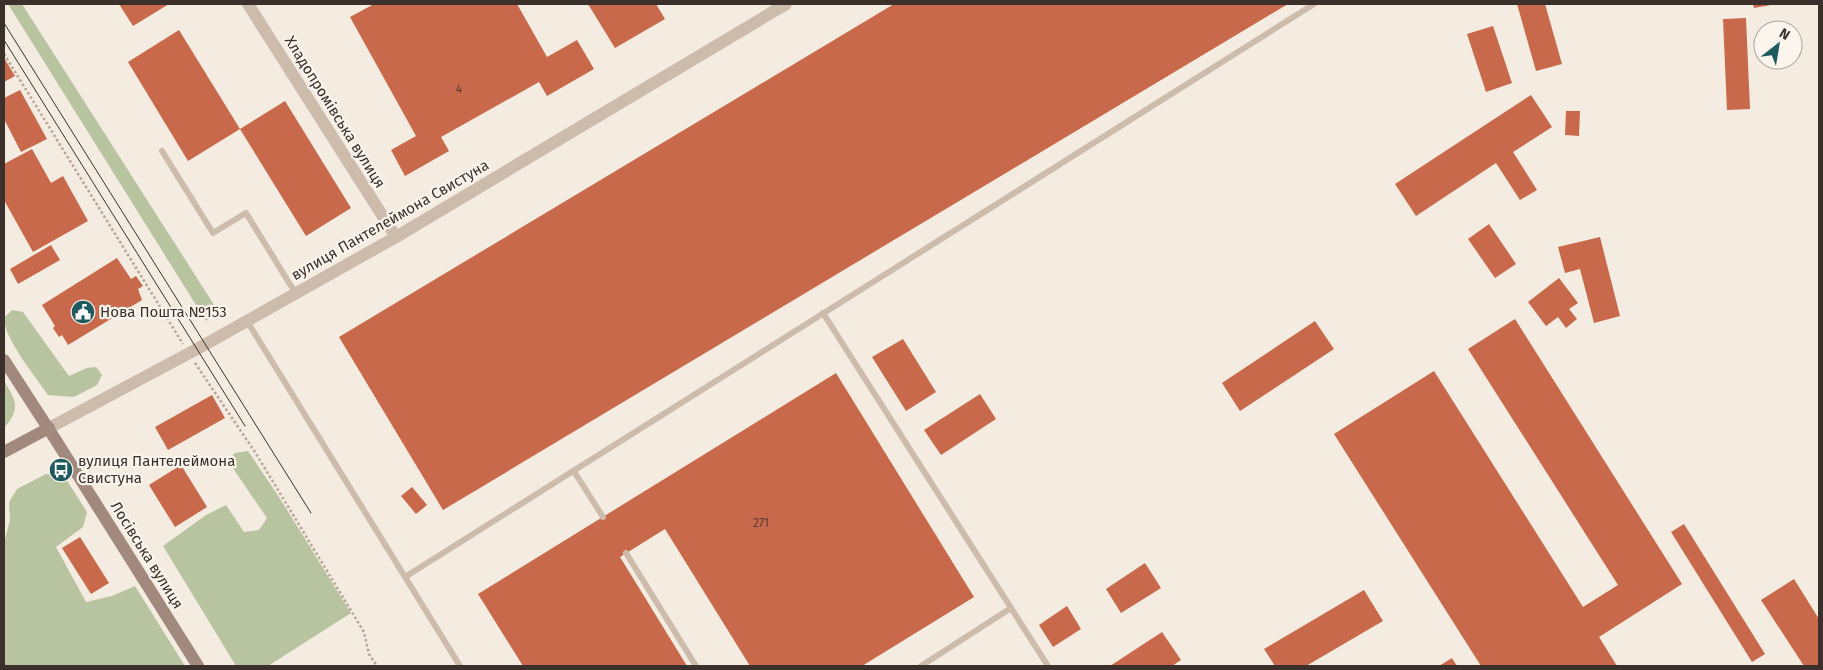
<svg xmlns="http://www.w3.org/2000/svg" width="1823" height="670" font-family="'Fira Sans',sans-serif">
<style>
.green{fill:#b8c4a0}
.building{fill:#c8694b}
.lines{fill:none;stroke-linecap:round;stroke-linejoin:round}
.path{stroke:#b9a596;stroke-width:2.5;stroke-dasharray:2.5 2.5;stroke-linecap:butt}
.lane{stroke:#cdbbac;stroke-width:6}
.street{stroke:#cdbbac;stroke-width:12}
.secondary{stroke:#a18a7d;stroke-width:12}
.tram{stroke:#3b302b;stroke-width:1}
.labels{text-anchor:middle;dominant-baseline:central;stroke-width:4.5;stroke-linejoin:round;paint-order:stroke}
.number-label{font-size:12px;fill:#5e3e33}
.street-label{font-size:15px;fill:#3b302b;stroke:#fbf5ee}
.poi-label{font-size:15px;fill:#3b302b;stroke:#fbf5ee;text-anchor:start}
</style>
<rect width="100%" height="100%" fill="#f4ebe1"/>
<g class="green">
<path d="M8,4H22L218,311L206,321Z"/>
<path d="M12,310L23,312L69,376L87,368L96,367L102,375L97,385L74,397L48,395C36,377 4,339 4,318Z"/>
<path d="M4,381C16,400 21,409 4,428Z"/>
<path d="M248,451L279,497L351,613L268,666H236L163,546L206,515L226,505L244,532L259,530L267,518L228,461L235,453Z"/>
<path d="M46,474L64,476L87,512L83,527L56,547L86,602L112,596L135,586L185,666H4V543L10,520L9,502L17,489Z"/>
</g>
<g class="building">
<path d="M119,4H169L133,26Z"/>
<path d="M374,4H517L547,57L577,40L594,69L547,96L539,82L441,137L449,151L405,176L391,150L416,136L350,17Z"/>
<path d="M588,4H656L665,19L615,48Z"/>
<path d="M894,4H1288L443,510L339,337Z"/>
<path d="M1517,4H1545L1562,64L1536,71Z"/>
<path d="M1753,4H1771V5L1754,8Z"/>
<path d="M1746,18L1750,109L1727,110L1723,19Z"/>
<path d="M1493,26L1512,83L1486,92L1467,34Z"/>
<path d="M179,30L240,129L188,161L128,62Z"/>
<path d="M4,58L15,76L4,82Z"/>
<path d="M20,90L47,139L21,152L4,119V98Z"/>
<path d="M1531,95L1552,127L1513,152L1537,190L1520,200L1496,163L1416,216L1395,184Z"/>
<path d="M285,101L351,208L306,236L240,129Z"/>
<path d="M1566,111H1580L1579,136L1565,135Z"/>
<path d="M32,149L51,183L63,176L88,221L33,252L4,200V164Z"/>
<path d="M1489,224L1516,264L1495,278L1468,239Z"/>
<path d="M1600,237L1620,316L1594,323L1580,269L1565,273L1558,247Z"/>
<path d="M51,245L60,260L18,284L10,269Z"/>
<path d="M117,258L131,279L136,276L143,286L138,289L142,300L68,345L62,335L59,337L53,328L55,326L42,305Z"/>
<path d="M1559,278L1578,303L1569,309L1577,319L1566,328L1558,317L1546,326L1528,302Z"/>
<path d="M1515,319L1682,584L1599,637L1617,666H1481L1334,434L1434,371L1583,607L1618,585L1468,349Z"/>
<path d="M1315,321L1334,349L1240,411L1222,383Z"/>
<path d="M903,339L936,392L906,411L872,357Z"/>
<path d="M836,373L974,597L862,666H750L665,529L620,557L687,666H523L478,594Z"/>
<path d="M980,394L996,419L941,455L924,430Z"/>
<path d="M212,395L225,418L168,450L155,427Z"/>
<path d="M181,465L207,507L175,527L149,485Z"/>
<path d="M412,487L427,505L416,514L401,496Z"/>
<path d="M1684,524L1765,654L1752,662L1671,532Z"/>
<path d="M80,537L109,583L91,594L62,548Z"/>
<path d="M1145,563L1161,588L1121,613L1106,589Z"/>
<path d="M1794,579L1819,619V666H1804L1761,600Z"/>
<path d="M1364,590L1383,621L1306,666H1275L1264,649Z"/>
<path d="M1067,606L1081,629L1053,647L1039,625Z"/>
<path d="M1162,632L1181,660L1172,666H1110Z"/>
<path d="M1452,658L1457,666H1439Z"/>
</g>
<g class="lines">
<g class="path">
<path d="M4,54L183,344"/>
<path d="M195,363L255,452L364,632L369,654L377,666"/>
</g>
<g class="lane">
<path d="M162,151L213,233L246,213L296,294"/>
<path d="M823,313L1048,666"/>
<path d="M247,321L460,666"/>
<path d="M575,473L603,517"/>
<path d="M626,553L696,666"/>
<path d="M405,577L1314,4"/>
<path d="M921,666L1011,608"/>
</g>
<g class="street">
<path d="M248,4L396,237"/>
<path d="M49,428L197,349L396,237L786,4"/>
</g>
<g class="secondary">
<path d="M4,360L57,442L198,666"/>
<path d="M4,452L49,428"/>
</g>
<g class="tram">
<path d="M4,23L311,513"/>
<path d="M4,40L245,426"/>
</g>
</g>
<defs>
<g id="civic-disc" transform="scale(1.25)"><circle r="9.5" fill="#1f5a5e" stroke="#fbf5ee"/><path d="M-.6-6.5H3V-4.5H.6V-3L4-1V1h2V6H-6V1h2V-1L-.6-3ZM-1.2 2.5V6h2.4V2.5Z" fill="#fff"/></g>
<g id="bus-disc" transform="scale(1.25)"><circle r="9.5" fill="#1f5a5e" stroke="#fbf5ee"/><path d="M-5-6H5V4H4V6H2V4H-2V6H-4V4H-5ZM-3.5-4V0h7V-4ZM-3.5 1.2v1.5H-2V1.2ZM2 1.2v1.5H3.5V1.2Z" fill="#fff"/></g>
</defs>
<g fill-rule="evenodd">
<use href="#civic-disc" x="83" y="312"/>
<use href="#bus-disc" x="61" y="470"/>
</g>
<g class="labels">
<g class="number-label">
<text x="459" y="89">4</text>
<text x="761" y="523">271</text>
</g>
<g class="street-label">
<text transform="translate(335 112) rotate(58)">Хладопромівська вулиця</text>
<text transform="translate(390 220) rotate(-30)">вулиця Пантелеймона Свистуна</text>
<text transform="translate(147 555) rotate(58)">Лосівська вулиця</text>
</g>
<g class="poi-label">
<text x="100" y="312">Нова Пошта №153</text>
<text x="78" y="461">вулиця Пантелеймона<tspan x="78" dy="17">Свистуна</tspan></text>
</g>
</g>
<rect width="1823" height="670" fill="none" stroke="#3b302b" stroke-width="10"/>
<g transform="translate(1778 45) rotate(31)"><circle r="24" fill="#fbf5ee" stroke="#aea6a0"/>
<path d="M0-4L9 19L0 12L-9 19Z" fill="#1f5a5e"/>
<text y="-8" font-size="14" font-weight="bold" text-anchor="middle" fill="#3b302b">N</text>
</g>
</svg>
